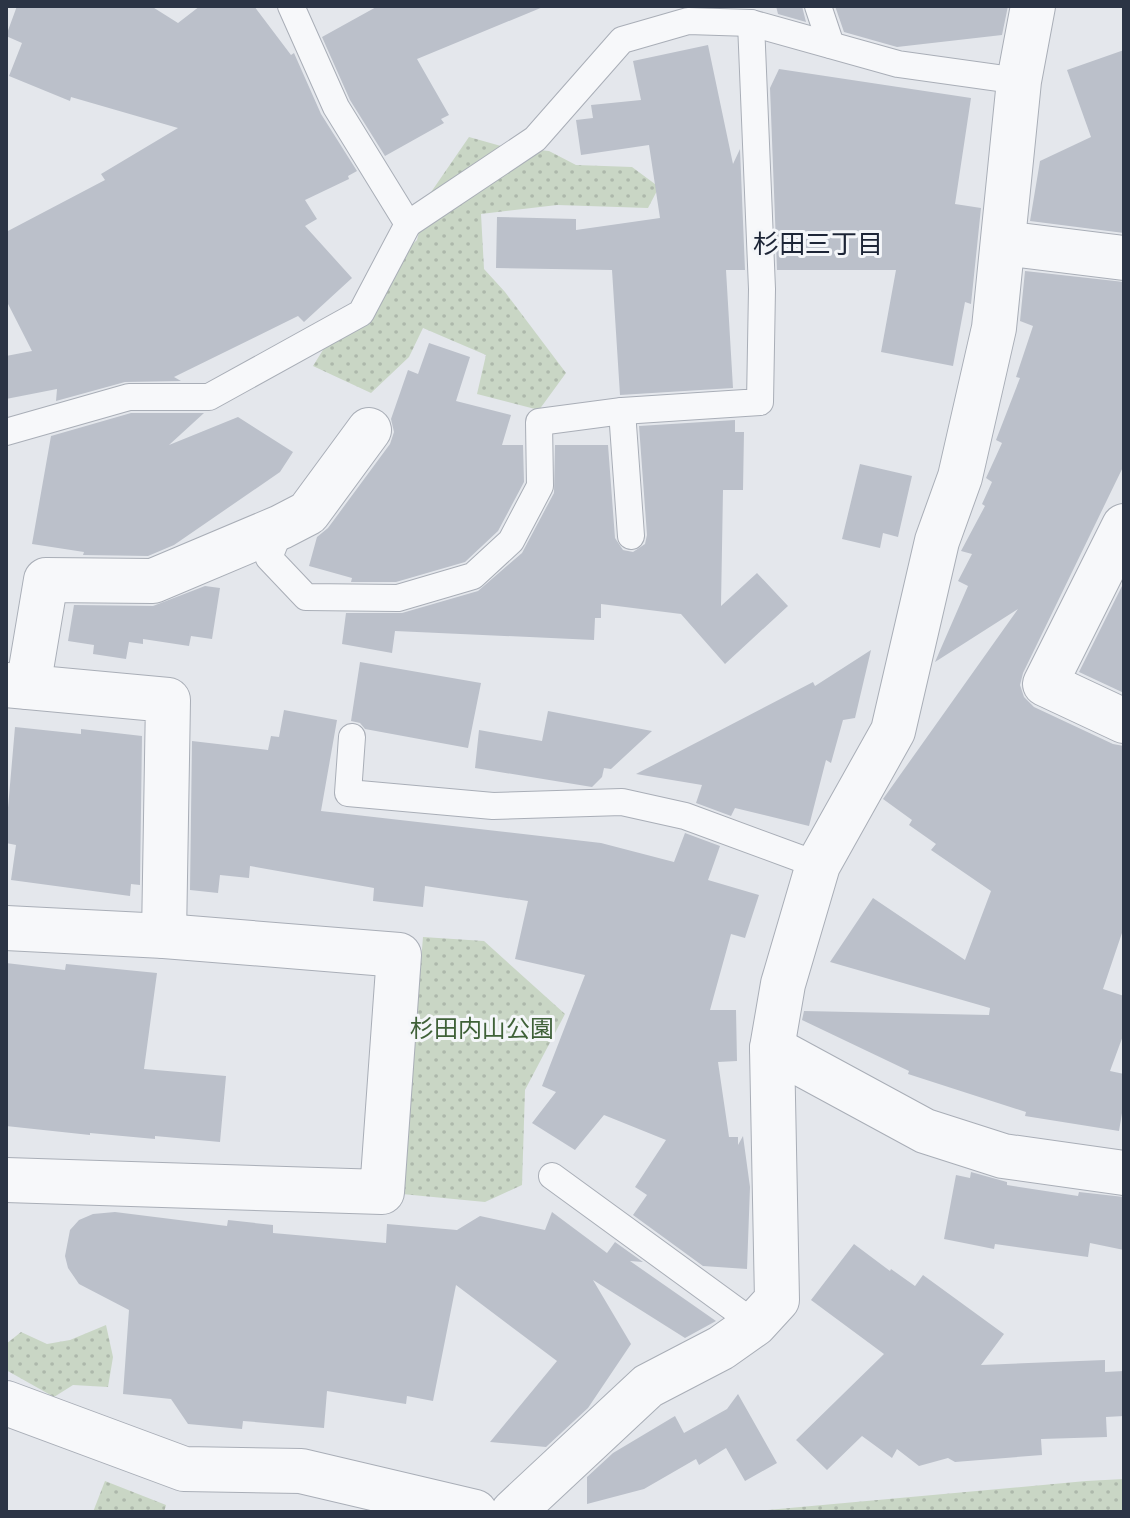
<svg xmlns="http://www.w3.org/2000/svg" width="1130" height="1518" font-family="Roboto,'Noto Sans JP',sans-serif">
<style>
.green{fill:url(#green-dots)}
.building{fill:#bbc0ca}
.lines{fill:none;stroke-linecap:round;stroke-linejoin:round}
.lane-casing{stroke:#a9aeb7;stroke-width:28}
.street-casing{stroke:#a9aeb7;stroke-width:46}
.lane{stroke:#f7f8fa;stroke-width:26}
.street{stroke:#f7f8fa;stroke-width:44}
.labels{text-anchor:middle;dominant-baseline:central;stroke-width:6;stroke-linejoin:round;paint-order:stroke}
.park-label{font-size:24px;fill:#3f6138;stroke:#f4f6f9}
.neighbourhood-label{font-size:26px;fill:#1d2536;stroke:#f4f6f9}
</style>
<defs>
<pattern id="green-dots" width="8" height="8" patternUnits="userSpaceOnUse" patternTransform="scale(2)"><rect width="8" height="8" fill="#c9d6c5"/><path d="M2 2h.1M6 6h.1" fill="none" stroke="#adb8ab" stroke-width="1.8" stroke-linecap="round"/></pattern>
</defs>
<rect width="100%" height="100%" fill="#e4e7ec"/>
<g class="green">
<path d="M469,137L501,146L549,151L576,165L632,167L659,187L648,208L557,205L481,214L484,269L505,292L566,373L539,410L477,394L486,355L423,328L409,357L371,393L313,366L331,337L367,288L417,240L427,198Z"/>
<path d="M423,937L484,941L565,1014L525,1090L522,1185L485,1202L402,1194Z"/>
<path d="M106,1325L113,1357L108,1387L73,1385L54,1397L6,1370V1344L21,1332L47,1344L70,1340Z"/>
<path d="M1124,1479V1512H746L1086,1481Z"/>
<path d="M105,1481L166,1505L164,1512H93Z"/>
</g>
<g class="building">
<path d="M17,6H151L178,23L200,6H254L291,55L294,53L321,114L357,171L348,176L349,179L305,200L317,219L305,226L352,278L304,322L298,316L174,377L181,381L125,382L56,401L57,389L6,399V356L32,351L6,300V232L105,180L101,174L178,128L71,97L70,101L9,76L22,43L6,36Z"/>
<path d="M378,6H543V7L417,59L449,115L441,119L444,123L385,156L350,100L322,37Z"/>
<path d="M776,6H802L806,22L778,14Z"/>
<path d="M835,6H1008L1002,35L897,47L844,32Z"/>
<path d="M708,45L733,164L740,149L745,270H726L733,388L620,395L612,270L496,268L497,217L576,219V230L660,218L649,145L581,155L576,120L593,118L591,105L641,100L633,61Z"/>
<path d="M1124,50V233L1030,221L1040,161L1091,137L1067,70Z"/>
<path d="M779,69L971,98L955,204L981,208L971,304L965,302L953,366L881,352L896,270H777L770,88Z"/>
<path d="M1025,271L1124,282V465L1023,673L1020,685L1024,697L1034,707L1113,744L1124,746V927L1103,989L1124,996V1033L1110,1071L1124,1074V1101L1119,1131L1025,1116L1026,1112L908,1074L909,1071L802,1020L804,1011L989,1015L990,1008L830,962L873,898L965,960L991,891L931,850L936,844L909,825L912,820L883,799L1018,609L935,662L968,586L958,581L972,554L961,551L985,506L982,504L992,482L986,478L1002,443L996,440L1020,378L1016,377L1033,326L1020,321Z"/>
<path d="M429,343L470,357L456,401L511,415L502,445H523L524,482L498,531L465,562L396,582H351L352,578L309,566L317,537L328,528L390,444L394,432L391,419L408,370L418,374Z"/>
<path d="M131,413H204L169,445L238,417L293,452L280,472L174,545L148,556L83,555L84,552L32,544L51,436Z"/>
<path d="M735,420V432H744L743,490H723L721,606L757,573L788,606L725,664L681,614L601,604V618H595L594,640L395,631L392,653L342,644L346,613H402L478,591L522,553L554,493L555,445H608L615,538L623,550L633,552L645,544L647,535L639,426Z"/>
<path d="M860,464L912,476L898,537L883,533L880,548L842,539Z"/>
<path d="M1124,582V693L1079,672Z"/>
<path d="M205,586L220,588L212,639L191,636L189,646L143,639V644L129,642L126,659L93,654L94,645L68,641L74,605L153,606Z"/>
<path d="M871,650L855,718L843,720L831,763L826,760L809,826L735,808L731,816L696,803L702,785L636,774L813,682L815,686Z"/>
<path d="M360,662L481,683L468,748L365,729L360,723L351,721Z"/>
<path d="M284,710L337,720L321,811L601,843L674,862L685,833L720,846L708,880L759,895L745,938L731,934L710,1010H736L737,1061L718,1062L729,1137H738V1145L743,1136L750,1187L747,1269L703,1266L633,1215L647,1195L635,1187L666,1140L604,1115L575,1150L532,1123L556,1092L542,1086L585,975L515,959L528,901L425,886L423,907L373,901L374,888L250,866L249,878L220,875L218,893L190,890L192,741L268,750L271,736L279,737Z"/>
<path d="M548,711L652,731L611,769L604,768L602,777L592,787L475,768L479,730L542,741Z"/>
<path d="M15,727L81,734V729L142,736L140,885L131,884L130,896L11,880L16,845L6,843V831Z"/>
<path d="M6,963L65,970L66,964L157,973L144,1069L226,1076L220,1142L155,1136V1139L90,1133V1135L6,1126Z"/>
<path d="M971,1172L1007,1182V1185L1078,1196L1079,1192L1124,1197V1250L1090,1243L1088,1257L995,1244L994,1249L944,1239L956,1175L970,1178Z"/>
<path d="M115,1212L227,1226L228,1220L273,1225V1233L386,1243L387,1224L457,1230L480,1216L545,1230L552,1212L607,1253L615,1242L643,1262L630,1261L716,1321L685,1338L593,1280L631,1344L588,1408L546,1447L490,1442L557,1361L456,1285L433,1401L407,1396L406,1404L327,1391L324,1428L243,1421L242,1429L188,1424L171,1399L123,1394L129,1310L79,1284L68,1268L65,1256L70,1230L79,1220L93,1214Z"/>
<path d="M854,1244L890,1271L891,1269L915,1286L923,1275L1004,1334L981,1365L1105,1360V1372L1124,1371V1416L1106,1417L1107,1437L1041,1439L1042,1455L955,1462L948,1458L919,1466L897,1449L892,1458L862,1436L827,1470L796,1440L884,1354L811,1300Z"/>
<path d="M738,1394L777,1463L745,1481L726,1448L699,1465L696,1459L644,1489L587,1504V1477L613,1453L675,1416L684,1433L727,1409Z"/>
</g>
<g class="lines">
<g class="lane-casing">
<g id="lane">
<path d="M291,6L336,107L408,224L535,139L622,40L688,21L751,23L898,64L1019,81"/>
<path d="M818,6L831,45"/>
<path d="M622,411L631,536"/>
<path d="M6,432L129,397H209L361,313L408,224"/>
<path d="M281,527L269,558L306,597L398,598L473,576L511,541L540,486L539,422L622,411L760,402L762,289L751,23"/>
<path d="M352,737L348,793L493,806L622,802L685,816L818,865"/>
<path d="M552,1176L755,1324"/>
</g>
</g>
<g class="street-casing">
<g id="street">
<path d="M1003,243L1124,258"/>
<path d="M1124,526L1045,684L1124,721"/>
<path d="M6,685L168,700L164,936"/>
<path d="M28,687L46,580L153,581L281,527L308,513L369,430"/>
<path d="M6,928L164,936L399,955L382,1192L6,1180"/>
<path d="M772,1048L925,1131L1003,1156L1124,1173"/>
<path d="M6,1403L184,1469L301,1471L475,1512"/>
<path d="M513,1512L648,1386L721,1348L755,1324L777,1300L772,1048L783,984L818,865L893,731L937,541L960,477L994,328L1019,81L1033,6"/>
</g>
</g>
<use href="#lane" class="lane"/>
<use href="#street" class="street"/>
</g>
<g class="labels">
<g class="park-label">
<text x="482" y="1029">杉田内山公園</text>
</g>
<g class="neighbourhood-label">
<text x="818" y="244">杉田三丁目</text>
</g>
</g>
<rect width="1130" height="1518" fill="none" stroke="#2b3445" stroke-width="16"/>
</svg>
